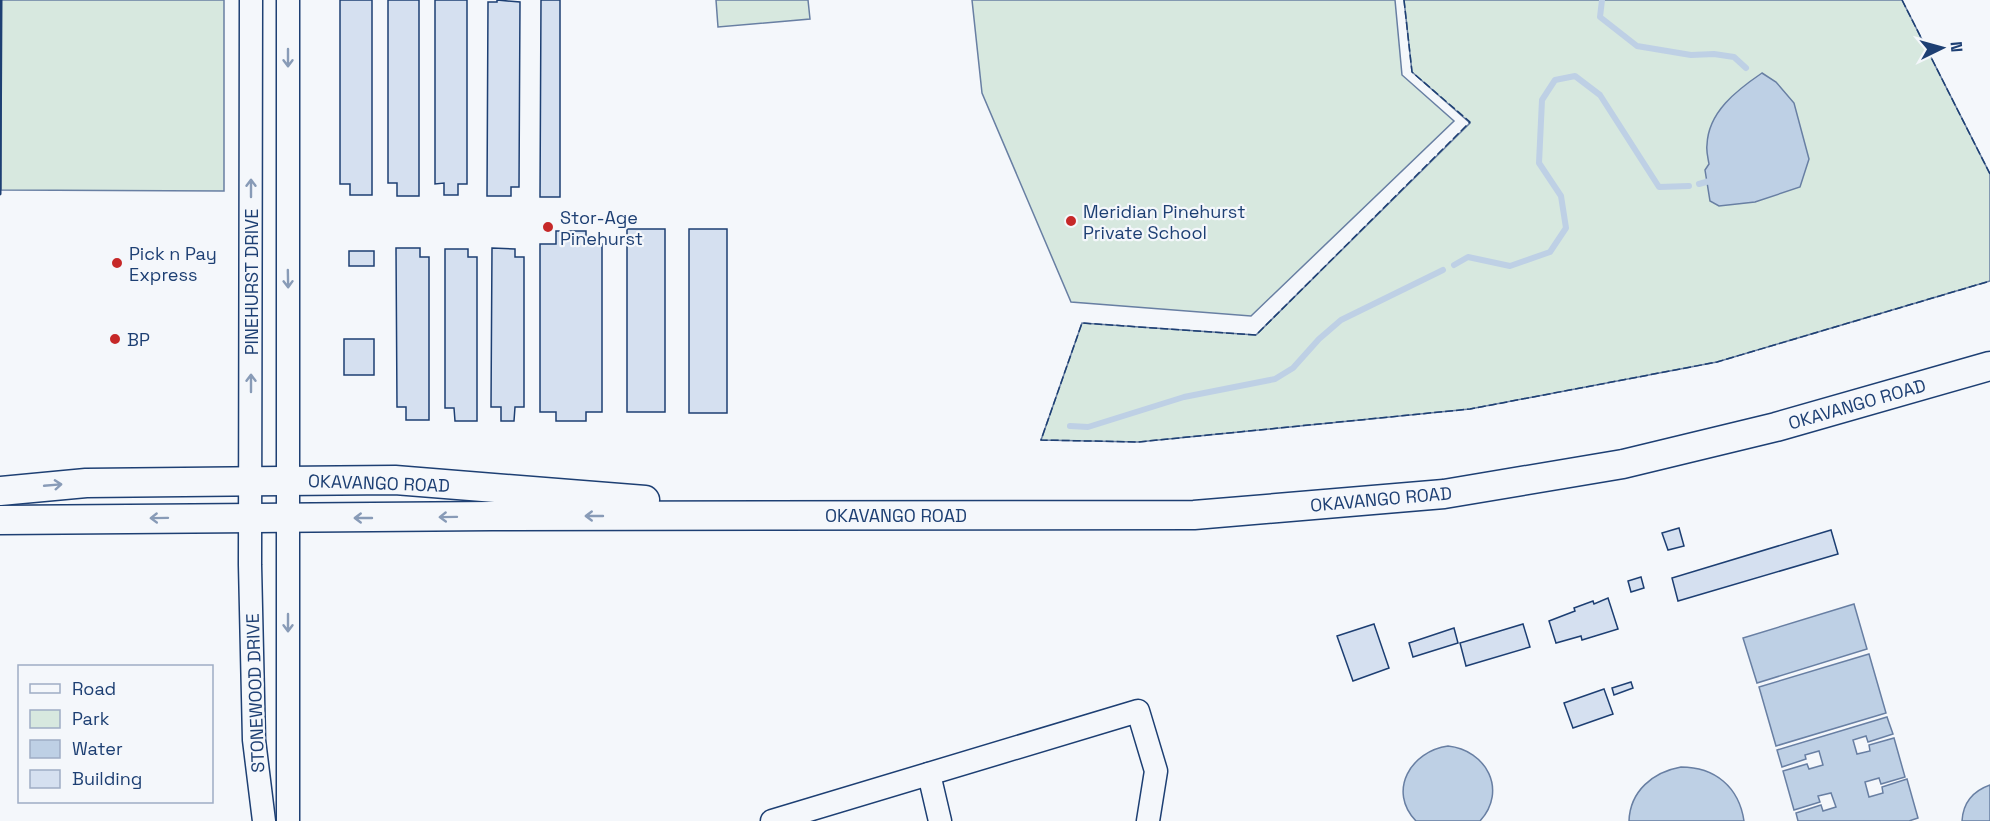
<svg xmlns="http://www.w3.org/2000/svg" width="1990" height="821" font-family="'Space Grotesk',sans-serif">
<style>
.green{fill:#d7e8df;stroke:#687fa3;stroke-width:1.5}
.water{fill:#bed0e5;stroke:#687fa3;stroke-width:1.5}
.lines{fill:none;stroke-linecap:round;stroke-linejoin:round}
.stream{stroke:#bed0e5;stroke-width:6}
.building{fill:#d5e0f0;stroke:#1d3f73;stroke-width:1.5}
.minor-casing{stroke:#1d3f73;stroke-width:25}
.major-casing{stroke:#1d3f73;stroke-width:31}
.minor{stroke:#f4f7fb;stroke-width:22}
.major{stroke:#f4f7fb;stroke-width:28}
.fence{stroke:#1d3f73;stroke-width:1.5;stroke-dasharray:8 3;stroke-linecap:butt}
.wall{stroke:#1d3f73;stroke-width:3}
.oneway{stroke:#889bb7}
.poi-dot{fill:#c62828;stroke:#f4f7fb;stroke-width:2}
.labels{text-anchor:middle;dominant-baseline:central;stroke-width:4.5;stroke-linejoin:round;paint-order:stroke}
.poi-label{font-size:18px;fill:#1d3f73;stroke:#f4f7fb;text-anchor:start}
.street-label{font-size:18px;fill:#1d3f73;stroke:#f4f7fb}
</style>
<rect width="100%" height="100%" fill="#f4f7fb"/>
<g class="green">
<path d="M1,0H224V191L1,190Z"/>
<path d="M716,0H808L810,19L718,27Z"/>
<path d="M972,0H1395L1402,75L1454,121L1251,316L1071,302L982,93Z"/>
<path d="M1404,0H1902L1990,174V281L1717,362L1470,409L1138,442L1041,440L1082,323L1256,335L1470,123L1412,72Z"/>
</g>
<g class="water">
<path d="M1762,73L1776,82L1794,103L1809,159L1800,187L1755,202L1719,206L1710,201L1705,170L1709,164C1708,158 1706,151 1707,145C1708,112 1737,90 1762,73Z"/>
<path d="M1854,604L1867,649L1757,683L1743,638Z"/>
<path d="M1869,654L1886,713L1776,746L1759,687Z"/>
<path d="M1887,717L1893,734L1868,742L1866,736L1853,740L1857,754L1870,751L1869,745L1894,738L1905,777L1881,784L1879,778L1865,782L1869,797L1883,793L1882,787L1907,779L1918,818L1909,821H1798L1796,813L1821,805L1823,811L1836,807L1831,793L1818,796L1820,802L1794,810L1783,771L1807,764L1809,769L1823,765L1819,751L1805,755L1806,759L1782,767L1777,750Z"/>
<path d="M1448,746C1486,750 1508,790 1480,821H1416C1387,791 1411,751 1448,746Z"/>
<path d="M1681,767C1715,767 1739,787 1744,821H1629C1630,791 1653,772 1681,767Z"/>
<path d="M1990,785V821H1962C1963,803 1973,791 1990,785Z"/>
</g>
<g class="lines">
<g class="stream">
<path d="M1602,0L1600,17L1637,46L1691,55L1714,54L1734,57L1746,68"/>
<path d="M1699,184L1713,180"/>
<path d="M1454,265L1468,257L1510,266L1550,252L1566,228L1561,196L1539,163L1542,100L1555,80L1575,76L1600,95L1659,187L1689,186"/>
<path d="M1070,426L1088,427L1184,397L1275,379L1293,368L1319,339L1341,320L1443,270"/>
</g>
</g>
<g class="building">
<path d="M340,0H372V195H350V184H340Z"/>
<path d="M388,0H419V196H397V183H388Z"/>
<path d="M435,0H467V184H458V195H444V183L435,184Z"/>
<path d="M497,0L520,2L519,187H511V196H487L488,2H497Z"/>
<path d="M541,0H560V197H540Z"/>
<rect x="627" y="229" width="38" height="183"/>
<rect x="689" y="229" width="38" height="184"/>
<path d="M556,231H586V244H602V412H586V421H556V412H540V244H556Z"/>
<path d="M396,248H420V257H429V420H406V407H397Z"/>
<path d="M492,248L515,249V257H524V407H515L514,421H501V407H491Z"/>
<path d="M445,249H468V257H477V421H455L454,408H445Z"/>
<rect x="349" y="251" width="25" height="15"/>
<rect x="344" y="339" width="30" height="36"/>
<path d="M1679,528L1684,546L1668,550L1662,533Z"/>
<path d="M1831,530L1838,554L1678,601L1672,578Z"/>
<path d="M1641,577L1644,588L1631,592L1628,581Z"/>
<path d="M1608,598L1618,629L1582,640L1581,636L1556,643L1549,621L1575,611L1574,608L1593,601L1594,604Z"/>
<path d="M1374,624L1389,668L1353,681L1337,636Z"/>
<path d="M1523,624L1530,647L1466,666L1460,643Z"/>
<path d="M1454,628L1458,643L1413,657L1409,643Z"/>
<path d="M1631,682L1633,688L1614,695L1612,688Z"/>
<path d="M1604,689L1613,714L1573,728L1564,703Z"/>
</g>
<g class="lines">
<g class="minor-casing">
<g id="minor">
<path d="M251,0L250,565L254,740L264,821"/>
<path d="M929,774L940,821"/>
<path d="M288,821V0"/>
<path d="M772,821L1138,711L1156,771L1148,821"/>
</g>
</g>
<g class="major-casing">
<g id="major">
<path d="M0,491L86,483L395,480L645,500"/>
<path d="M0,520L492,516L1194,515L1444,494L1623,464L1776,427L1990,366"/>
</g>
</g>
<use href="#minor" class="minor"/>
<use href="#major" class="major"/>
<g class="fence">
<path d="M1404,0L1412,72L1470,122L1256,335L1082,323L1041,440L1138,442L1470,409L1717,362L1990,281"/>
<path d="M1902,0L1990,174"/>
</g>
<path class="wall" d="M0,194L1,0"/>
</g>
<defs><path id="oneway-shaft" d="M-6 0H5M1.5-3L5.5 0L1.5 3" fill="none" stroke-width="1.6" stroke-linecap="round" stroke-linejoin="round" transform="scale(1.5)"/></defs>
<g class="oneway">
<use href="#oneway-shaft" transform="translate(288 58) rotate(90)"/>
<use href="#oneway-shaft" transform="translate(251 188) rotate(-90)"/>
<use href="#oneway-shaft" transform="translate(288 279) rotate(89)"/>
<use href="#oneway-shaft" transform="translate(251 383) rotate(-90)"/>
<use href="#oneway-shaft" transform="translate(53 485) rotate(-5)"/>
<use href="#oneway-shaft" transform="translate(594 516) rotate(-180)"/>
<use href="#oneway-shaft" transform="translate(448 517) rotate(179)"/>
<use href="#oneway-shaft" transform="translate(159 518) rotate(179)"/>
<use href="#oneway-shaft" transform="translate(363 518) rotate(180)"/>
<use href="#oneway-shaft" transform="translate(288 623) rotate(90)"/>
</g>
<g class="poi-dot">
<circle cx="1071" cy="221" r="6"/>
<circle cx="548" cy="227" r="6"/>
<circle cx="117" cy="263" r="6"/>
<circle cx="115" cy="339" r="6"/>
</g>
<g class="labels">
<g class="poi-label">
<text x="1083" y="211">Meridian Pinehurst<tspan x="1083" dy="21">Private School</tspan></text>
<text x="560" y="217">Stor-Age<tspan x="560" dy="21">Pinehurst</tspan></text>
<text x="129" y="253">Pick n Pay<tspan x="129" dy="21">Express</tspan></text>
<text x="127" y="339">BP</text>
</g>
<g class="street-label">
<text transform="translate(251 282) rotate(-90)">PINEHURST DRIVE</text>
<text transform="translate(1857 404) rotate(-16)">OKAVANGO ROAD</text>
<text transform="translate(379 483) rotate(2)">OKAVANGO ROAD</text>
<text transform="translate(1381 499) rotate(-5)">OKAVANGO ROAD</text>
<text x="896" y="515">OKAVANGO ROAD</text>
<text transform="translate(255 693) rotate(-92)">STONEWOOD DRIVE</text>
</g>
</g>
<rect x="18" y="665" width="195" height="138" fill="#f4f7fb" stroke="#9eadc5" stroke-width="1.5"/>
<rect x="30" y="684" width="30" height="9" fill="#f4f7fb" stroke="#9eadc5" stroke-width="1.5"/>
<text x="72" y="695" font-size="18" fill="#1d3f73">Road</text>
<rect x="30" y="710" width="30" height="18" fill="#d7e8df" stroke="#9eadc5" stroke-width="1.5"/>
<text x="72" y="725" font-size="18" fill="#1d3f73">Park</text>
<rect x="30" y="740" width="30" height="18" fill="#bed0e5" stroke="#9eadc5" stroke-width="1.5"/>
<text x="72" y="755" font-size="18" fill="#1d3f73">Water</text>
<rect x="30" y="770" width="30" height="18" fill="#d5e0f0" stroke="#9eadc5" stroke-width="1.5"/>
<text x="72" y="785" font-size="18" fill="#1d3f73">Building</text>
<g transform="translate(1942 48) rotate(85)" stroke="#f4f7fb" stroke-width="4.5" paint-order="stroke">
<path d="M0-4.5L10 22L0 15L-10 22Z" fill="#1d3f73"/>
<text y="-9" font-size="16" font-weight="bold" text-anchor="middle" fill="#1d3f73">N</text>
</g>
</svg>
